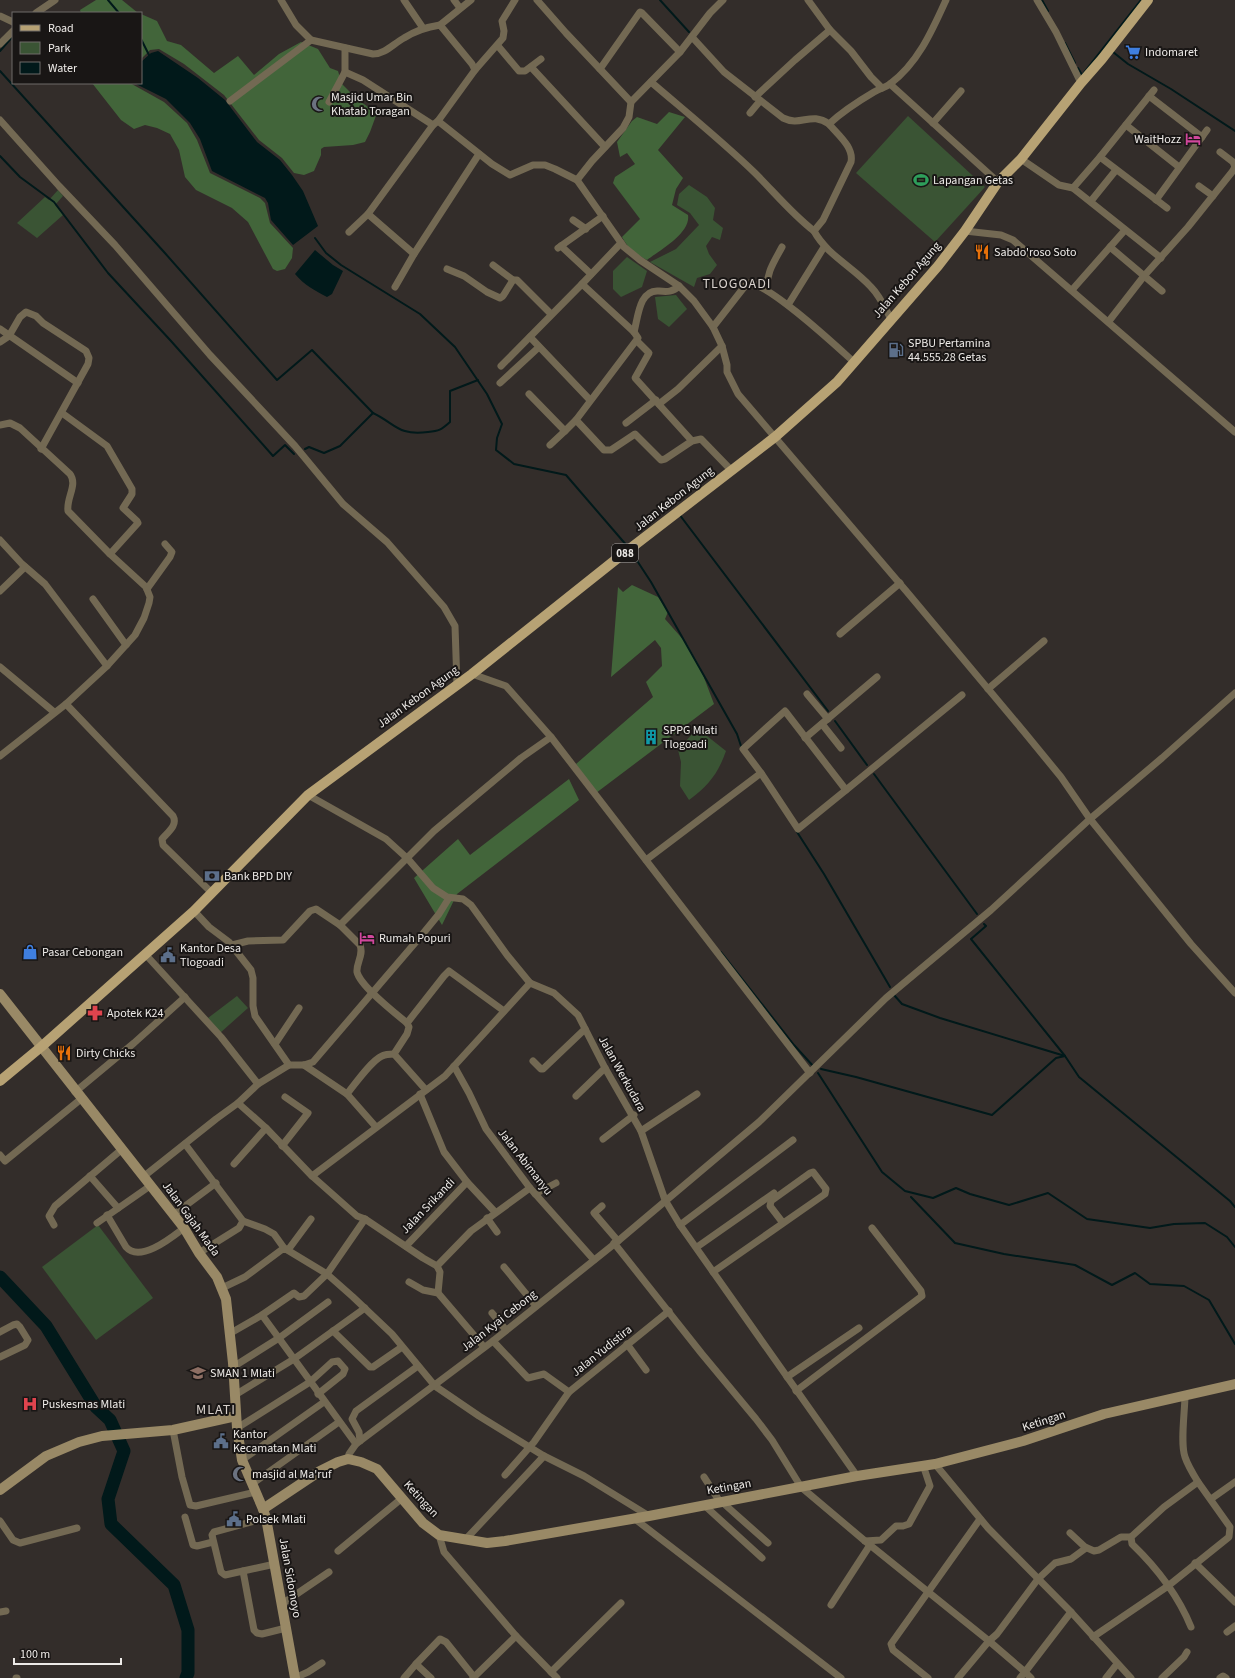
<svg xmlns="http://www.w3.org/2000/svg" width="1235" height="1678" font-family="'Source Sans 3',sans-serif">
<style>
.green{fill:#3a5434}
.forest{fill:#42653a}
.water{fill:#01191a}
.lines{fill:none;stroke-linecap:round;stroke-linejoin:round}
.stream{stroke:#01191a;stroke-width:2}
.river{stroke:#01191a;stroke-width:13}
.street{stroke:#736953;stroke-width:7}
.secondary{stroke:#998966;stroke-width:10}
.primary{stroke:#b7a274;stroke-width:10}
.labels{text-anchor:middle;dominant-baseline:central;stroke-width:4;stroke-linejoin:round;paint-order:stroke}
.shield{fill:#191615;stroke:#aeaba9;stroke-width:1}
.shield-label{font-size:11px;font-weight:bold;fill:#eeebe8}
.poi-label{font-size:12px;fill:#eeebe8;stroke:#191615;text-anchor:start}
.street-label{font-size:12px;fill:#eeebe8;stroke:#191615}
.quarter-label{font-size:14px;letter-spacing:1px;fill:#d7d0cb;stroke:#191615}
</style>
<rect width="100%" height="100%" fill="#332d2a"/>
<g class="green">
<path d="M908,116L985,187L935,242L856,173Z"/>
<path d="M689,185L707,197L715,208L713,220L723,228L720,240L712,237L706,246L709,254L717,265L710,274L697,278L694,287L650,262L676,249L699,225L690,213L677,205L679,194Z"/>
<path d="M58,190L63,196L55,205L63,215L37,238L17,223L45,197L49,200Z"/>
<path d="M627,257L647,271L642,287L621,297L613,289V271Z"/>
<path d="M676,295L687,309L669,327L658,319L655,297Z"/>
<path d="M702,732L726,751C718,774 708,786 689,800L680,786L681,762L678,750L693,733Z"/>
<path d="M237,996L248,1008L220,1033L208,1018Z"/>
<path d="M98,1225L153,1298L96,1340L42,1267Z"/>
</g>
<g class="forest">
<path d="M96,0H122L138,13H81L80,10Z"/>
<path d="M141,14L157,21L167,41L181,45L214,73L238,56L254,75L279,54L301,42L318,49L330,68L338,71L342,84L358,100L377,113L370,132L365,142L353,145L324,147L321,149V155L314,171L304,175L294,173L282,158L259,140L224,95L184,64L159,49L150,50L141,59Z"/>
<path d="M92,83H130L164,102L187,123L197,140L210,173L260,198L265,203L270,223L293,248L292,258L285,269L277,271L273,269L248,222L232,208L196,190L185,177L179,150L170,134L157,128L145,125L134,129L121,120Z"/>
<path d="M669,112L685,117L658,150L683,178L676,189L672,205L688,215C691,233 660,250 647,260C635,254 628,248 622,237L640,219L613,183L615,177L635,164L627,153L620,157L617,142L632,121L637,117L657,124Z"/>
<path d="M632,585L658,597L668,612L665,619L687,644L700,667L714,704L596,793L576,764L653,697L646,682L662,666L661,648L655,640L611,677L618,587L623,592Z"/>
<path d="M569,779L579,800L457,894L442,925L414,878L458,839L470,855Z"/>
</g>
<g class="water">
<path d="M158,51L198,78L225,100L257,142L280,160L292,175L303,191L318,226L293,245L271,220L268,203L265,198L212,171L200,139L190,123L166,99L134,83H141V62L151,53Z"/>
<path d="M315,250L333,265L343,271L332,294L327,297C314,290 304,285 295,274Z"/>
</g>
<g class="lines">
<g class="stream">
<path d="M108,0L119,13"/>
<path d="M660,0L689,32"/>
<path d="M1042,0L1048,11"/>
<path d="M141,39L149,55"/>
<path d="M1065,43L1075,63"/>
<path d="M0,51L13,36"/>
<path d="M1113,52L1128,64L1171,89L1235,131"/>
<path d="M1078,68L1082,75L1141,0"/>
<path d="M0,71L164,252L277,380L312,350L373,413"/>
<path d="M0,156L20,177L54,202L108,273L171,341L273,456L285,445L294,454"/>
<path d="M315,238L326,253L341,265L420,314L455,347L487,394L502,424L497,438L496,450L514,464L566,475L628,547"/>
<path d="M305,449L309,447L324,453L340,446L373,413C396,424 398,436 428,432C439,431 441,430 450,422V391L478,380"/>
<path d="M679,514L828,711"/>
<path d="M632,553L651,582L737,734L741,746"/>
<path d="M835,721L867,765"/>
<path d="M874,774L977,914"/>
<path d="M797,832L824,874L890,987"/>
<path d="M721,952L794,1045L814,1067"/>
<path d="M894,995L902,1004L940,1018L1065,1056L1079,1077L1230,1201L1235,1207"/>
<path d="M821,1069L856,1077L992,1115L1056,1058L1065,1056L971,939L986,926L984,924"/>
<path d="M818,1073L882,1172L905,1191L933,1198L956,1188L970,1194L1009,1205L1048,1193L1087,1219L1150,1228L1174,1224L1205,1223L1227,1237L1235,1247"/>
<path d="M911,1197L955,1243L1004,1254L1075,1265L1112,1285L1135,1273L1150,1284L1184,1286L1209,1300L1235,1344"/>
</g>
<path class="river" d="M0,1277L46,1326L96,1407L110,1420L124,1451L108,1499L111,1524L174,1585L188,1630V1673L186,1678"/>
<g class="street">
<path d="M281,0L296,25L311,40L373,54C385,54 393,44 404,38C415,31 427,27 440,25L472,64L475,70"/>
<path d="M404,0L423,28"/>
<path d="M454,0L460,8"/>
<path d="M537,0L566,33L631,102"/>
<path d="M808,0L830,30L851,51L871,77L882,88"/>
<path d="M1037,0L1056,32L1081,83"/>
<path d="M36,13L55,0"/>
<path d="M0,16L13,22"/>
<path d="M440,25L471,0"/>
<path d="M692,37L724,72L783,118C801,127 811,111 829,124"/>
<path d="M0,44L13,31"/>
<path d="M498,46L519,71H525L541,59"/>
<path d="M531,67L605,147"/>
<path d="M600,69L640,12L642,13L680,52"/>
<path d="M345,72L363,80L433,125"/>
<path d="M651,82C686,112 722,141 755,173C775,193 792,214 814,231"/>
<path d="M890,84L998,182"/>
<path d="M1149,96L1202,137"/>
<path d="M755,97L795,60L830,30"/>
<path d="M230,101L311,40"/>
<path d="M329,102L345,72V48"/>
<path d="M750,113L760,101"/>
<path d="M0,120L59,186L115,245L210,355L295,446L343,504L387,542L444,607L455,626L457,685"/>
<path d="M438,121L492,164L510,175L533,165H545L555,169L577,180L624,247L640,260L679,286L694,301L713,327L722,346L727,365V372L738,394L907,592L1025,733L1061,777L1090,819L1191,944L1235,993"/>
<path d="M933,123L961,91"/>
<path d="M1126,125L1179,167"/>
<path d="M479,154L414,254L368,214L433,125L438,121L475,70L503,38L504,31L502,21L515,0"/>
<path d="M1100,157L1167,208"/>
<path d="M1021,159L1059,185L1073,188L1161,258"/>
<path d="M577,180L592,161L623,128L629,117L631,102L680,52L710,13L723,0"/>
<path d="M1199,186L1213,196"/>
<path d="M1073,188L1100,157L1154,90"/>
<path d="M1156,200L1207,130"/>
<path d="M1091,201L1116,170"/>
<path d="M573,220L586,229"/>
<path d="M965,231L1001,235L1013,240L1235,432"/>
<path d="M349,232L368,214"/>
<path d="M621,243L582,284L634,332L638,338L576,420L604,450H611L635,434L661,460L665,459L692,441L701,439L732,471"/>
<path d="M561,246L591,274"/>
<path d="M1110,247L1162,291"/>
<path d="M558,248L603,216"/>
<path d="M493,265L513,280"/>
<path d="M447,269L464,276L487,292L500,298L503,296L513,280H517L551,314"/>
<path d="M395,287L414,254"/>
<path d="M767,290C766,273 774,262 782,247"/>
<path d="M1072,290L1125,230"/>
<path d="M788,305L824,247"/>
<path d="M891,319C885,308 880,296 871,287C853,267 827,255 814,231L823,220L851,162C854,147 838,135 829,124C843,111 857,102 874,92C879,89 886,87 890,84C918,63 932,31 946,0"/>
<path d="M1109,321L1144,276L1188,227L1232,172L1235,167L1233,162L1220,152"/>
<path d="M713,327L745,286L749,283C771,285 836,346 855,363"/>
<path d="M0,329L78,383"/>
<path d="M634,332C638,318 639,289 659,291C667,292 673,292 679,286"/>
<path d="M530,337L590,400"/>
<path d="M637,341L649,353L635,378L692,441"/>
<path d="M0,342L9,336L20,317L26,312L36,316L43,323L86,351L89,358L88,364L41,449"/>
<path d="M501,366L582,284"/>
<path d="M500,383L539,347"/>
<path d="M529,394L565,431L576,420"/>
<path d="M659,404L678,389L722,346"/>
<path d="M62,413L107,446L132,489V494L123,508L137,521L138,523L110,554"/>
<path d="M626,423L656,400"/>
<path d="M0,425L10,423L20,428L70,474C78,485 66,498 68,511L110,554L146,587L150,597L149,603L144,618L135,635L107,666L66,704L0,756"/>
<path d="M550,445L565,431"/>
<path d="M0,540L22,564L45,584L107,666"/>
<path d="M147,589L170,557L172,552L165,544"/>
<path d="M0,591L25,567"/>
<path d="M93,599L126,645"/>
<path d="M840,634L900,583"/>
<path d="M0,667L54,712"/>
<path d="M472,674L506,686L551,737L810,1073"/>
<path d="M988,689L1044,641"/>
<path d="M807,694L828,719"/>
<path d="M66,704L173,816C178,825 168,832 162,839L163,845L212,893"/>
<path d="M785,711L846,790L798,829L761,773L743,749Z"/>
<path d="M822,724L841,748"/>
<path d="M805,738L877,677"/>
<path d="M846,790L962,695"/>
<path d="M308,795L386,839L408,859L433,888L447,897L463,899L471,905L507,955L530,983"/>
<path d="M646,860L761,773"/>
<path d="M194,911L209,927L229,942L251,970L253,978V1006L255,1016L289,1065H304L313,1062L421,936L439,914L449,898"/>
<path d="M340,925L434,831L521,758L551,737"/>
<path d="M232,945L248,941L283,940L310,911L316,909L340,925L360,945C364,955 356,963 357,972C360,986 395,1013 407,1023L409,1027L407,1034L394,1054L426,1090"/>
<path d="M146,955L221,1037L258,1084"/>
<path d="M530,983L554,993L578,1015L605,1068L641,1131L665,1200L680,1225L857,1476"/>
<path d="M407,1023L444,976L449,971L504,1011"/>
<path d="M275,1044L299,1008"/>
<path d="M533,1061L541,1069H543L585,1029"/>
<path d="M289,1065L258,1084L238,1103L266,1128L312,1176L357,1216L365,1219L423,1258L437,1266"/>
<path d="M304,1065L347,1094L376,1127"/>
<path d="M454,1066L469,1093L486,1129L530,1188L594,1260"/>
<path d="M75,1092L134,1043L185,997"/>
<path d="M347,1094C355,1084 371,1061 382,1056C386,1054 390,1054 394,1054"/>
<path d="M420,1094L444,1152L467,1182L495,1212"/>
<path d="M576,1096L605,1068"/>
<path d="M641,1131L697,1094"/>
<path d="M603,1139L634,1115"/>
<path d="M185,1144L243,1221L239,1228L199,1253"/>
<path d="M282,1146L308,1113L285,1097"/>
<path d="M0,1155L5,1161L81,1099"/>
<path d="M234,1164L266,1128"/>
<path d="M90,1176L118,1208"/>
<path d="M312,1176L445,1076L530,983"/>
<path d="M143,1177L216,1119L238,1103"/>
<path d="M535,1194L556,1183"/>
<path d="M602,1206L594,1213L618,1241"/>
<path d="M107,1215L126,1247C140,1263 171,1238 184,1228"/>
<path d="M173,1215L216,1183"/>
<path d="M487,1218L497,1232"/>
<path d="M243,1221L265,1229L274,1234L284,1248"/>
<path d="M97,1223L150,1186"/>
<path d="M54,1225L49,1216L55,1206L121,1150"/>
<path d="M680,1225L793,1140"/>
<path d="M614,1243L702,1354L756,1419L772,1440L801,1487L865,1541L989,1641L997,1634L1038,1579L1055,1563L1071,1559L1086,1548"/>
<path d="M406,1246L467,1182"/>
<path d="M697,1247L774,1193"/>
<path d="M288,1250L311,1219"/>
<path d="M504,1267L536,1306"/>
<path d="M713,1272L825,1194L826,1189L813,1172L810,1173L771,1201L770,1206L783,1223"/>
<path d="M409,1282L423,1290L438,1293L484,1347"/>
<path d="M222,1288L245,1277L284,1248L327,1274L353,1297L392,1334L435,1386L479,1416L544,1456L584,1476L649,1516"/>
<path d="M438,1293L440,1272L437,1266L471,1231L530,1188"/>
<path d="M492,1313L506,1330"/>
<path d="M262,1315L356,1444"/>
<path d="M333,1331L370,1367H373L402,1347"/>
<path d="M0,1332L13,1325L17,1324L20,1327L28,1340L25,1345L0,1357"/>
<path d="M229,1334L262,1315L294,1293L299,1297L304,1296L327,1274L365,1219"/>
<path d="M493,1341L528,1378L544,1374L569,1392"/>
<path d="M627,1344L646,1370"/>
<path d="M233,1367L279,1338L328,1302"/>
<path d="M787,1377L859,1328"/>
<path d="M796,1391L922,1296L921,1291L872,1228"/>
<path d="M235,1395L294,1359L365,1308"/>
<path d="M1185,1395C1185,1411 1180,1443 1185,1457C1188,1466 1193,1474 1198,1482"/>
<path d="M237,1428L310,1382L332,1362L338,1361L345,1369L343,1374L318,1394"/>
<path d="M173,1430L182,1477L190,1505L196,1506L256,1492"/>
<path d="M360,1441L359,1432L352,1419L356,1411L418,1366"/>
<path d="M348,1459L349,1454L356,1444L493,1341L618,1241L759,1122L886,998L991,910L1090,819L1162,758L1235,693"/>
<path d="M242,1460L324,1402"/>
<path d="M935,1464L988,1528L1071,1612L1131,1678"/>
<path d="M505,1475L534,1442L569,1392L669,1311"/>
<path d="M704,1477L720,1502"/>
<path d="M252,1484L339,1422"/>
<path d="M1211,1499L1235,1482"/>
<path d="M722,1502L768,1543"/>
<path d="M704,1505L762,1558"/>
<path d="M185,1517L193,1545L197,1546L213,1542"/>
<path d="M635,1519L841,1678"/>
<path d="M0,1521L13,1540L20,1543L77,1528"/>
<path d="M1070,1533L1085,1547L1094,1551L1099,1550L1121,1537H1131"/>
<path d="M439,1535L444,1552L516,1636L557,1678"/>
<path d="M465,1540L544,1456"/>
<path d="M865,1541L881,1540L896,1526H903L909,1524L930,1486L923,1465"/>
<path d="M338,1551L401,1499"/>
<path d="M1195,1563L1235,1602"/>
<path d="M275,1564L243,1571L254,1630L257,1633L262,1634L286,1628"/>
<path d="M243,1571L225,1575L221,1572L212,1535L214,1532L266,1518"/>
<path d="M282,1604L329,1572"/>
<path d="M831,1605L870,1545"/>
<path d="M0,1612L6,1611"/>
<path d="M1227,1632L1235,1626"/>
<path d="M1093,1637L1168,1586L1229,1537L1230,1527L1198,1482L1164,1507L1131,1537L1132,1544C1157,1568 1178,1595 1191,1627"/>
<path d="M551,1672L621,1603"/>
<path d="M16,1678H17"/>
<path d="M295,1678L308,1672L322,1663"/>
<path d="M404,1678L416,1664"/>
<path d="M431,1678L416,1664L440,1639L446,1642L474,1677"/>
<path d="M473,1678L516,1636"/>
<path d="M928,1678L893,1650L891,1644L980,1519"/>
<path d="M958,1678L989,1641L1025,1672L1071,1612"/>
<path d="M1020,1678L1025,1672L1031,1678"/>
<path d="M1106,1678L1117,1664"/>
<path d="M1162,1678L1184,1657L1187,1652"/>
<path d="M1220,1678L1223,1676L1226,1678"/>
</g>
<g class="secondary">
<path d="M0,994L184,1228L199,1253L217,1277L226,1299L233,1363L237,1428L242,1460L263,1509L266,1518L295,1678"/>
<path d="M0,1490L46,1456L79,1442L102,1436L173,1430L236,1416"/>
<path d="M263,1509L320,1471L338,1462L348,1459L361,1462L377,1469L423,1523L439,1535L487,1543L505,1541L649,1516L857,1476L935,1464L1023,1441L1104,1414L1235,1384"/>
</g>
<path class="primary" d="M0,1081L41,1047L194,911L308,795L472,674L614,561L775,437L837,382L938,266L965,231L998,182L1021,159L1081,83L1102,59L1148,0"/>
</g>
<defs>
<g id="supermarket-bare" transform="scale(1.2)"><path d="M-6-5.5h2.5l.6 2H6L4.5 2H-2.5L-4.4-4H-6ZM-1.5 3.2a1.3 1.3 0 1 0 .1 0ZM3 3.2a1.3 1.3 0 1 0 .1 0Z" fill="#3f7fe0" stroke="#191615" stroke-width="2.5" paint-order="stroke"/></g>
<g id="mosque-bare" transform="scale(1.2)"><path d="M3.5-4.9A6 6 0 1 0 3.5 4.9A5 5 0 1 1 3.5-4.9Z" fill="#6b7280" stroke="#191615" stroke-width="2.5" paint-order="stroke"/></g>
<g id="hotel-bare" transform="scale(1.2)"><path d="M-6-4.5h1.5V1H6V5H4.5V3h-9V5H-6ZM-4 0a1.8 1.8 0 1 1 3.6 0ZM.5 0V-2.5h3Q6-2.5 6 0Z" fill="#d1479c" stroke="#191615" stroke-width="2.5" paint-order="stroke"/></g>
<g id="stadium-bare" transform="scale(1.2)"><path d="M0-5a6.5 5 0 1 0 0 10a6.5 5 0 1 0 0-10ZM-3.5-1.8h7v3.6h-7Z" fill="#2e9e5b" stroke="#191615" stroke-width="2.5" paint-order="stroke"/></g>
<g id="restaurant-bare" transform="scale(1.2)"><path d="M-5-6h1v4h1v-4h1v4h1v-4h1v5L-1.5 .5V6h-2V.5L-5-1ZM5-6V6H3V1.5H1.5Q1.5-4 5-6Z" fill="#e8710a" stroke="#191615" stroke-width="2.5" paint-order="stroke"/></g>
<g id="fuel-bare" transform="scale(1.2)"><path d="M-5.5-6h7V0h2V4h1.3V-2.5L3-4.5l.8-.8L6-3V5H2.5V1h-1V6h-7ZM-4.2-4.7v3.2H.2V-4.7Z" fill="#5c6f8a" stroke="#191615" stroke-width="2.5" paint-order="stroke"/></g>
<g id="building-bare" transform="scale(1.2)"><path d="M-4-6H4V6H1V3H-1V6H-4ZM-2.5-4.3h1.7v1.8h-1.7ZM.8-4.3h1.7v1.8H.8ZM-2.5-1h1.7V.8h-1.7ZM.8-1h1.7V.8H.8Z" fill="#0f9aa8" stroke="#191615" stroke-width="2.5" paint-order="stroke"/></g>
<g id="bank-bare" transform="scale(1.2)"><path d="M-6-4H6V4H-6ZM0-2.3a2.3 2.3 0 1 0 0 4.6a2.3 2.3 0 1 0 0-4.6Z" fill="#5c6f8a" stroke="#191615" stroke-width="2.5" paint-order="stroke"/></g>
<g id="shop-bare" transform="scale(1.2)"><path d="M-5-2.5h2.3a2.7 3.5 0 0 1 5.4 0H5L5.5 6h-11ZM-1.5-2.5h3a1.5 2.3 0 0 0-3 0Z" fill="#3f7fe0" stroke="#191615" stroke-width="2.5" paint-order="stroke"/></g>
<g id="civic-bare" transform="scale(1.2)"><path d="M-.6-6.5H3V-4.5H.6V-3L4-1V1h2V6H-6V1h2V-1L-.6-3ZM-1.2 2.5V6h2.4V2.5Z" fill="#5c6f8a" stroke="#191615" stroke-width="2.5" paint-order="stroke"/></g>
<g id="pharmacy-bare" transform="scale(1.2)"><path d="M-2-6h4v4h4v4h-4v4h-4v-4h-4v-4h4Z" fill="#e0444e" stroke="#191615" stroke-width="2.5" paint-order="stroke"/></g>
<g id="school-bare" transform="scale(1.2)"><path d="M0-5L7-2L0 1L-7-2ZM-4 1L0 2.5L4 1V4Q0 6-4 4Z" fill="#8d6e63" stroke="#191615" stroke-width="2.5" paint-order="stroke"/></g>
<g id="hospital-bare" transform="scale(1.2)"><path d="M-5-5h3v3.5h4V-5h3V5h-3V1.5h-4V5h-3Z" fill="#e0444e" stroke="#191615" stroke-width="2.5" paint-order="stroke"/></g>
</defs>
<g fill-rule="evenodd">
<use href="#supermarket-bare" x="1133" y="52"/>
<use href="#mosque-bare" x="319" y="104"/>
<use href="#hotel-bare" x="1193" y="139"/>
<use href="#stadium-bare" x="921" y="180"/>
<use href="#restaurant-bare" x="982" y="252"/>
<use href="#fuel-bare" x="896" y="350"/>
<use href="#building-bare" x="651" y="737"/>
<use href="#bank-bare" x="212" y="876"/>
<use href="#hotel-bare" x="367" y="938"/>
<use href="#shop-bare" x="30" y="952"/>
<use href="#civic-bare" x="168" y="955"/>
<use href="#pharmacy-bare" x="95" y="1013"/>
<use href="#restaurant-bare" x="64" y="1053"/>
<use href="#school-bare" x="198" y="1373"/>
<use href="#hospital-bare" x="30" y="1404"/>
<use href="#civic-bare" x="221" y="1441"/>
<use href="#mosque-bare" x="240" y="1474"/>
<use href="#civic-bare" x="234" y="1519"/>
</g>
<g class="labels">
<rect class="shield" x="612" y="544" width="26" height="18" rx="3"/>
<g class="shield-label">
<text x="625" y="553">088</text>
</g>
<g class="poi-label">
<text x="1145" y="52">Indomaret</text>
<text x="331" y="97">Masjid Umar Bin<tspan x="331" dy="14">Khatab Toragan</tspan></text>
<text x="1181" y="139" text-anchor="end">WaitHozz</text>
<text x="933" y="180">Lapangan Getas</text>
<text x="994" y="252">Sabdo'roso Soto</text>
<text x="908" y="343">SPBU Pertamina<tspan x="908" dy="14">44.555.28 Getas</tspan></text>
<text x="663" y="730">SPPG Mlati<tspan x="663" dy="14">Tlogoadi</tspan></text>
<text x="224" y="876">Bank BPD DIY</text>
<text x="379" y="938">Rumah Popuri</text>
<text x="180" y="948">Kantor Desa<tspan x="180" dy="14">Tlogoadi</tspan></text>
<text x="42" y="952">Pasar Cebongan</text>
<text x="107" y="1013">Apotek K24</text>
<text x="76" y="1053">Dirty Chicks</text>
<text x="210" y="1373">SMAN 1 Mlati</text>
<text x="42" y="1404">Puskesmas Mlati</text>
<text x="233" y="1434">Kantor<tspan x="233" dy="14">Kecamatan Mlati</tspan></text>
<text x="252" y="1474">masjid al Ma'ruf</text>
<text x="246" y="1519">Polsek Mlati</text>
</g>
<g class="street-label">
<text transform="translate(907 280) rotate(-49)">Jalan Kebon Agung</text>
<text transform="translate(674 499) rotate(-38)">Jalan Kebon Agung</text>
<text transform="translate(418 697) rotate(-36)">Jalan Kebon Agung</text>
<text transform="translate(622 1074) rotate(61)">Jalan Werkudara</text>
<text transform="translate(525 1162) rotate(52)">Jalan Abimanyu</text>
<text transform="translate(428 1206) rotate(-46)">Jalan Srikandi</text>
<text transform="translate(191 1219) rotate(54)">Jalan Gajah Mada</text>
<text transform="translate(499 1321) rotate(-38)">Jalan Kyai Cebong</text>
<text transform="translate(602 1351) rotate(-39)">Jalan Yudistira</text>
<text transform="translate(1044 1421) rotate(-18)">Ketingan</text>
<text transform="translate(729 1487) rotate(-10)">Ketingan</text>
<text transform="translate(421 1499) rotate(47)">Ketingan</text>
<text transform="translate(290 1578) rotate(80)">Jalan Sidomoyo</text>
</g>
<g class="quarter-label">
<text x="737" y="284">TLOGOADI</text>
<text x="216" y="1410">MLATI</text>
</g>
</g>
<rect x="12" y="12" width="130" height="72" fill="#191615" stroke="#6e6b69"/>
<rect x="20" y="25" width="20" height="6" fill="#b7a274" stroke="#6e6b69"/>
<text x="48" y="32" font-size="12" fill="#eeebe8">Road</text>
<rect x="20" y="42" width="20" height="12" fill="#3a5434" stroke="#6e6b69"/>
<text x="48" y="52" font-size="12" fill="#eeebe8">Park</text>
<rect x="20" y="62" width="20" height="12" fill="#01191a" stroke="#6e6b69"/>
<text x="48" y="72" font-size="12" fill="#eeebe8">Water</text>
<path d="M14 1658v6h107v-6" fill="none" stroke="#eeebe8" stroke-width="2"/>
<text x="20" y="1658" font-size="12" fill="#eeebe8" stroke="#191615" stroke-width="3" paint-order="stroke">100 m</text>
</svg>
